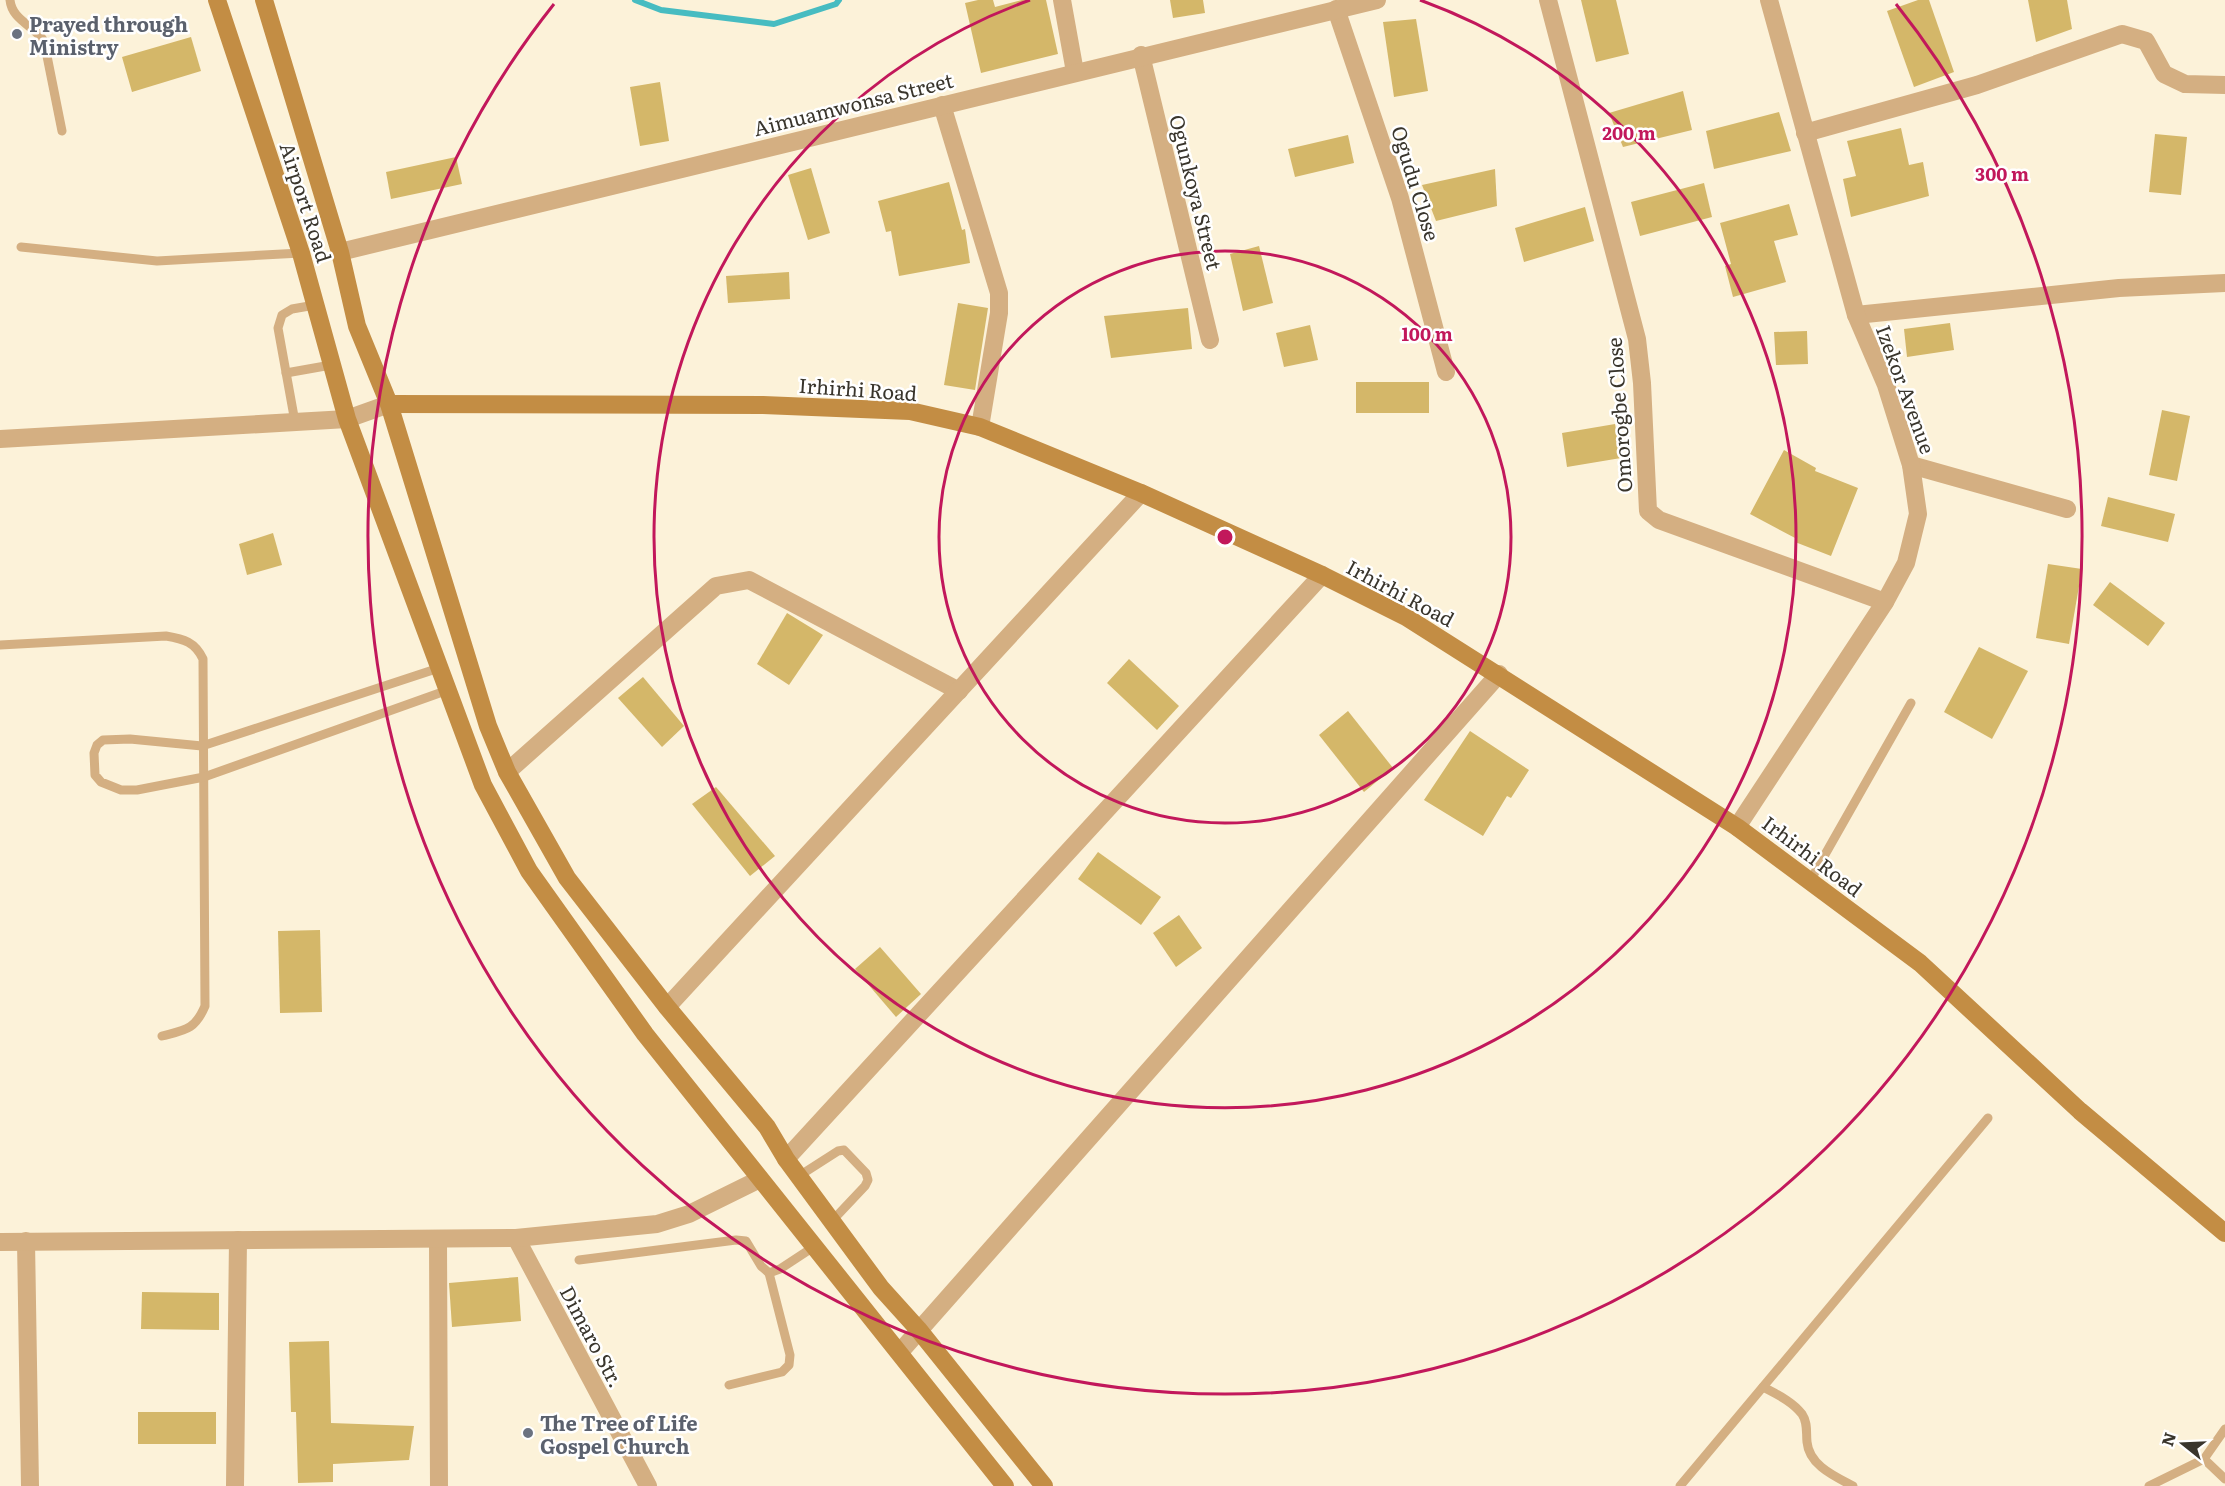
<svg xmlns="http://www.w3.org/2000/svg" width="2225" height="1486" font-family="Literata,serif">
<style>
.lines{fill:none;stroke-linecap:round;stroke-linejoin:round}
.stream{stroke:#47bcc1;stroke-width:6}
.building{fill:#d4b769}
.lane{stroke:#d4af82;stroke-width:9}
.street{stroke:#d4af82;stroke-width:18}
.secondary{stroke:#c38d44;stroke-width:18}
.ring{fill:none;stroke:#c2185b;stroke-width:3}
.worship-dot{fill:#6b7280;stroke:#fff;stroke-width:2}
.labels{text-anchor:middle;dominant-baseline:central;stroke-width:5;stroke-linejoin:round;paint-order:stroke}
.worship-label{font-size:20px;font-weight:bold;fill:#5b616d;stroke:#fff;text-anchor:start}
.street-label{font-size:20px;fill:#39352c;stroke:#fff}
.centre{fill:#c2185b;stroke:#fff;stroke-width:3}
.ring-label{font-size:18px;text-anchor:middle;font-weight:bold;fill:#c2185b;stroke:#fff;stroke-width:5;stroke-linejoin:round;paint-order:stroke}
</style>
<rect width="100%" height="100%" fill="#fcf2d9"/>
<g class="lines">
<path class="stream" d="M635,0L661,10L774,24L836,4L839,0"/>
</g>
<g class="building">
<path d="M978,0H993L995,7L1022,0H1046L1058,54L981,73L965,3Z"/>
<path d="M1170,0H1203L1205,13L1173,18Z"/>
<path d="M1581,0H1616L1629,54L1596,62Z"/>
<path d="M1918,0H1929L1954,72L1914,87L1887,11Z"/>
<path d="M2028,0H2067L2072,29L2036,42Z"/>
<path d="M1416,19L1428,91L1394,97L1383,22Z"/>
<path d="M191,37L201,71L132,92L122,57Z"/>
<path d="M660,82L669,141L640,146L630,87Z"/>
<path d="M1683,91L1692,130L1623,147L1609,113Z"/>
<path d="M1779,112L1791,151L1714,169L1706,131Z"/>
<path d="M1901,128L1909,165L1923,162L1929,196L1851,217L1843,179L1856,176L1847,141Z"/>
<path d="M2155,134L2187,137L2181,195L2149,192Z"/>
<path d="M1348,135L1354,163L1295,177L1288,149Z"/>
<path d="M456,157L462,184L391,199L386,172Z"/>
<path d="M811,168L830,233L808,240L788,175Z"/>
<path d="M1495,169L1497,206L1436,221L1422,185Z"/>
<path d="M949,182L962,230L965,229L970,263L899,276L891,231L886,232L878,201Z"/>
<path d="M1704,183L1712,217L1640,236L1631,202Z"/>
<path d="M1789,204L1798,235L1774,241L1786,282L1733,297L1725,266L1731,264L1720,223Z"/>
<path d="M1585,207L1594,241L1524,262L1515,228Z"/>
<path d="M1259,246L1273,303L1243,311L1230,254Z"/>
<path d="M789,272L790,299L728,303L726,276Z"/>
<path d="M958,303L988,308L975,390L944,385Z"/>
<path d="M1188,308L1192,349L1111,358L1104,316Z"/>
<path d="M1950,323L1954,350L1907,357L1904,329Z"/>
<path d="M1310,325L1318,360L1284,367L1276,333Z"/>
<path d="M1807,331L1808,364L1776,365L1774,332Z"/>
<rect x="1356" y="382" width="73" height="31"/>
<path d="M2162,410L2190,416L2177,481L2149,475Z"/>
<path d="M1615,424L1621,458L1567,467L1562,433Z"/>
<path d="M1784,450L1816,468L1815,471L1858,488L1831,556L1795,542L1797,539L1750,514Z"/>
<path d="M2108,497L2175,514L2168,542L2101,526Z"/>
<path d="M273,533L282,565L247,575L239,544Z"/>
<path d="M2048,564L2082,569L2069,644L2036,638Z"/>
<path d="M2110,582L2165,623L2148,646L2093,605Z"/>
<path d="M787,613L823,635L789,685L757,664Z"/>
<path d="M1979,647L2028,671L1992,739L1944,712Z"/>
<path d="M1129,659L1179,706L1157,730L1107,683Z"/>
<path d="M643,677L684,726L662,747L618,698Z"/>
<path d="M1348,711L1393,768L1364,792L1319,735Z"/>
<path d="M1470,731L1529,770L1511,798L1507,796L1483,836L1424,800Z"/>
<path d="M716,787L775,856L750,876L692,804Z"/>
<path d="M1098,852L1161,897L1141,925L1078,879Z"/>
<path d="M1179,915L1202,948L1176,967L1153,933Z"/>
<path d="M320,930L322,1012L280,1013L278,931Z"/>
<path d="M880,947L921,994L896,1017L855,969Z"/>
<path d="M518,1277L521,1321L452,1327L449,1283Z"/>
<path d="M142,1292L219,1293V1330L141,1329Z"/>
<path d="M329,1341L331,1423L414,1426L409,1460L333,1464V1482L298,1483L296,1412H291L289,1342Z"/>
<rect x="138" y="1412" width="78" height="32"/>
</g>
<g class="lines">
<g class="lane">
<path d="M10,0C12,20 33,25 44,41L62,131"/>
<path d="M21,247L157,261L301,253"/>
<path d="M286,373L331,365"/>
<path d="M295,422L278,328L282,315L292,309L315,305"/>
<path d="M0,645L166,636C184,639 195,642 203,659L205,1006C195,1030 185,1030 162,1036"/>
<path d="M439,668L202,746L130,739L103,740L97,745L94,753L95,775L101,782L121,790H137L204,777L448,690"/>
<path d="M1810,881L1911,703"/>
<path d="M799,1176L838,1151L844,1150L866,1173L868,1180L865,1186L832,1221"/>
<path d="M579,1260L736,1240L746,1241L761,1266L769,1273L780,1269L815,1246"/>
<path d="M729,1385L782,1372L789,1365L790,1355L769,1273"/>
<path d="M1763,1387C1776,1394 1792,1401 1802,1414C1808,1423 1806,1432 1807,1442C1809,1465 1834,1476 1853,1486"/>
<path d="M2225,1429L2204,1459L2225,1479"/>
<path d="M1680,1486L1988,1118"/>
<path d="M2149,1486L2204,1459"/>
</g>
<g class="street">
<path d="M1062,0L1075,72"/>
<path d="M1548,0L1637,339L1642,383L1648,511L1659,520L1885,602"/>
<path d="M1336,9L1400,198L1446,372"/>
<path d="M1141,55L1210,340"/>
<path d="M942,105L999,293V313L980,427"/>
<path d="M1805,133L1977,85L2122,34L2146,41L2164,74L2185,84L2225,85"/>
<path d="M340,252L1377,0"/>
<path d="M1856,315L2119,288L2225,283"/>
<path d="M0,439L347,419L389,404"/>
<path d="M1911,465L2067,509"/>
<path d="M507,772L716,586L749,580L959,691"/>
<path d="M1737,827L1885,602L1906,563L1918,514L1911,465L1886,385L1856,315L1769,0"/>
<path d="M667,1007L1141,493"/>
<path d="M786,1159L1322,575"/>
<path d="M516,1238L648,1486"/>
<path d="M438,1239L439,1486"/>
<path d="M26,1241L30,1486"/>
<path d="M0,1242L516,1238L657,1224L689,1214L760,1179"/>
<path d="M900,1352L1499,674"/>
<path d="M235,1486L238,1240"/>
</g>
<g class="secondary">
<path d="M217,0L301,253L347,419L483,785L529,871L645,1034L1005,1486"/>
<path d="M264,0L340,252L357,326L389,404L488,726L507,772L567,878L667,1007L767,1127L786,1159L881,1288L918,1329L1044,1486"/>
<path d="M389,404L763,405L910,411L980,427L1141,493L1322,575L1406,617L1737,827L1920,963L2080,1111L2225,1233"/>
</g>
</g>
<g class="ring">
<circle cx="1225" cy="537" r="286"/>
<path d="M1420 0A571 571 0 1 1 1030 0"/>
<path d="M1896 4A857 857 0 1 1 554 4"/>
</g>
<g class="worship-dot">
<circle cx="17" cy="34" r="6"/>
<circle cx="528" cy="1433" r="6"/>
</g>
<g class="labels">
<g class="worship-label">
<text x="29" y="23">Prayed through<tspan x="29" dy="23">Ministry</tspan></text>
<text x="540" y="1422">The Tree of Life<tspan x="540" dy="23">Gospel Church</tspan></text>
</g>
<g class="street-label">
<text transform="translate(853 103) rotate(-14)">Aimuamwonsa Street</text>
<text transform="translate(1417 183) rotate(73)">Ogudu Close</text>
<text transform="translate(1197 192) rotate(76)">Ogunkoya Street</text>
<text transform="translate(307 202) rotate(72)">Airport Road</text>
<text transform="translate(858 388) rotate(4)">Irhirhi Road</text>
<text transform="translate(1907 389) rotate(70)">Izekor Avenue</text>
<text transform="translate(1618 415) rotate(-94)">Omorogbe Close</text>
<text transform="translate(1401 592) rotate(28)">Irhirhi Road</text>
<text transform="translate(1813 855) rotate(37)">Irhirhi Road</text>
<text transform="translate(593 1336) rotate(62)">Dimaro Str.</text>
</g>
</g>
<circle cx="1225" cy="537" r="9" class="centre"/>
<g class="ring-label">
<text x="1629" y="140">200 m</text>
<text x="2002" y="181">300 m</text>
<text x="1427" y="341">100 m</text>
</g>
<g transform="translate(2183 1444) rotate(288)" stroke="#ffffff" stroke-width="4.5" paint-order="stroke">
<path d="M0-4.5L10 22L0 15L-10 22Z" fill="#39352c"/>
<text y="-9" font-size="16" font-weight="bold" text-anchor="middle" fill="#39352c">N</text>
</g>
</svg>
